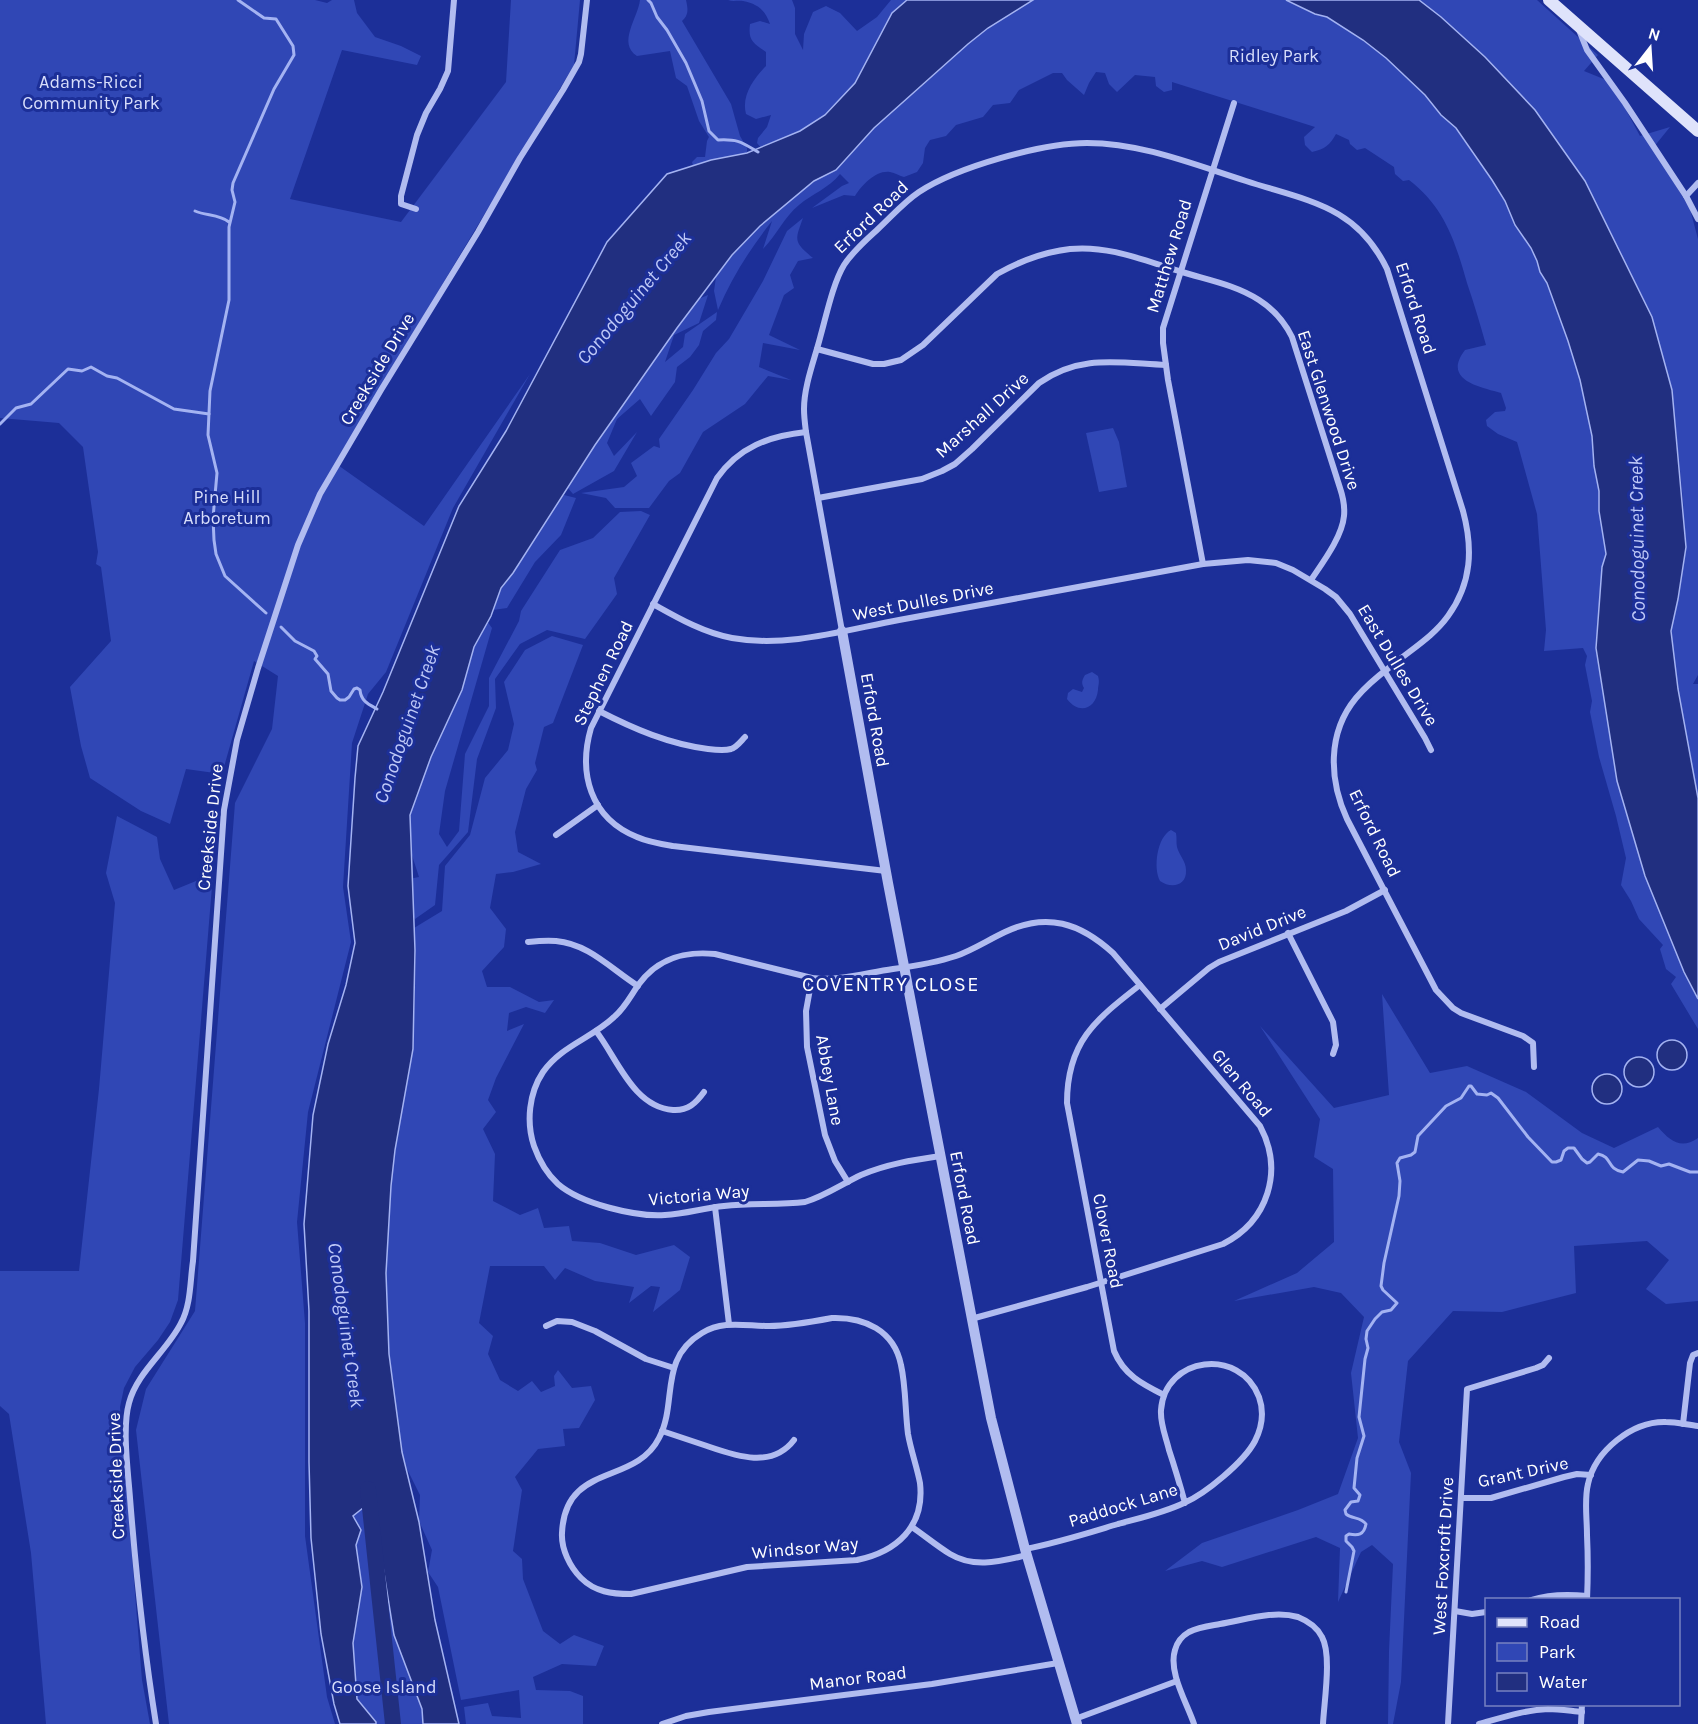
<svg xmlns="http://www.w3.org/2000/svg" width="1698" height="1724" font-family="Karla,sans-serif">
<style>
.green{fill:#3047b5}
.water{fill:#212f80;stroke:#a4b3f2;stroke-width:1.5}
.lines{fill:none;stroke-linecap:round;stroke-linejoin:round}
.stream{stroke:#a4b3f2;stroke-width:3}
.river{stroke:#212f80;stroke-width:16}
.minor{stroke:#b1bcf0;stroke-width:6}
.tertiary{stroke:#b1bcf0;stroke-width:10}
.secondary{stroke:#dfe3fb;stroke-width:12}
.labels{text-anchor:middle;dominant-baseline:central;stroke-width:6;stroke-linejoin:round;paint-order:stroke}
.park-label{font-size:18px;fill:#d8defb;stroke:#1c2f98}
.street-label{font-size:18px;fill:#fff;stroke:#1c2f98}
.water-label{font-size:20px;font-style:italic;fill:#bec8f7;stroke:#1c2f98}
.neighbourhood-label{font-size:20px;letter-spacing:1.5px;fill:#fff;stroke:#1c2f98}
</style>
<rect width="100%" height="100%" fill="#1c2f98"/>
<g class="green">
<path d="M0,0H315L327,3L332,0H354L357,13L375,37L401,46L421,56L417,65L342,50L290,199L401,222L506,82L511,0H580L574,65L335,463L424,526L530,374L453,508L386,672L368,694L352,743L343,887L351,942L308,1112L297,1222L305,1323V1536L327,1697L335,1724H169L136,1430L146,1389L195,1311L235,803L272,729L278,676L254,661L222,774L186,769L170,824L141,811L90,778L81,746L70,687L111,641L101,567L96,564L98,552L83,447L59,423L0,418Z"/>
<path d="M640,0H686C688,9 689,15 682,21L731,104L740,136L747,148V153L711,160L693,166L692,162L697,157H705L707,141L709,137L699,121L687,86L676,78L670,51L637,56C617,43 638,18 640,0Z"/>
<path d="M728,0H792L795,8V34L803,50L804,34L813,12L826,6L840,13L857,31L877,17L891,0H907L892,13L855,83L825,115L800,131L761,148L757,143L758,138L767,127L771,115L756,119L746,114C741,96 754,78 766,66V52C753,43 748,41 750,24L760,21L770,24C765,10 758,4 743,1C738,0 733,2 728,0Z"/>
<path d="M1033,0H1286L1315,14L1327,17L1363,40L1386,58L1425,95L1441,114L1456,128L1492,180L1505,201L1515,225L1531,248L1537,261L1540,272L1547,283L1568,341L1580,380L1592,436L1594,466L1599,491V511L1606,554L1602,567L1596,648L1617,781L1645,876L1684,972L1698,999V1029L1671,984L1676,977L1666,969L1660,949L1663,945L1639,919L1631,901L1621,885L1626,858L1616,816L1599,757L1590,712L1592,701L1585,665L1587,656L1583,648L1544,651L1546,630L1537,514L1519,449L1517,442L1498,434L1487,426L1486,420L1495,412L1505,411L1506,408L1501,393C1479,387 1442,380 1465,350L1486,345C1480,324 1474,303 1467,283C1455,241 1445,208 1409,180L1403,181L1395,174L1394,167L1365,148L1357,150L1350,144L1349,140L1336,134C1330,145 1325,149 1312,152L1305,145L1304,137L1315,127L1172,82V90L1164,92L1156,86L1155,77L1135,75L1117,92L1109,84L1105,73L1096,72L1089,83L1084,95L1067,80L1062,73H1053L1019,90L1010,103L993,105L983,117L956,125L946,136L930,140L925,148L923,163L917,172L904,177C900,176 895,173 890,172C876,170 862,185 855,196L844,195L812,208L842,186L849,183L840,174C829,188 812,194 799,205C785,216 776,236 763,249L772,221C750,249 732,277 718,310L714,291L716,277L732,255L760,226L814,181L836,170L874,128L968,44L988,28Z"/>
<path d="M1419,0H1537L1598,55L1584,71L1611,82L1640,136L1670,127L1653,148L1690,209L1698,239V675L1693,684H1698V798L1678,689L1671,631L1678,599L1686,547L1683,500L1672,390L1652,317L1585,181L1535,110L1485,57Z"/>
<path d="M803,218C795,240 793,242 813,258L798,261L790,275L794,288L784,295L769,335L800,350L763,343L759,367L791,380L768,376L745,404L703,432L680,473L669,481L649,508H615L606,498L581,493L624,487L637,476L631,463L654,446L660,448L659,439L693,390L716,353L729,339L763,281L787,231Z"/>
<path d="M708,295L699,323L674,335L665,362L683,347L685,334L717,312L716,320L703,331L699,345L690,357L677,367L675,382L651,416L640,399L617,419L607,443L614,456L637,432L614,471L573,494L567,487L621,395L634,391L652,347L691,302Z"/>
<path d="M1113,428L1119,442L1127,487L1099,492L1086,433Z"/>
<path d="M564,495L576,498L561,535L535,562L507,608L493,610L502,583L543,517Z"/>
<path d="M641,511L650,515L614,578L617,594L585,639L547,630L520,644L495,679L496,708L477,759L468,832L439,865L435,905L415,919L410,908L409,879L419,877L408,843L407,816L484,617L492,628L445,791L439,834L447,847L459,831L465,754L489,706V678L519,621L521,611L560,550L593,538L620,512Z"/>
<path d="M552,636L583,645L553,723L544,727L535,763L537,770L526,789L515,832L518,852L541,864L513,872L496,874L490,908L506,929L504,947L482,971L487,987H510L539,1002L554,1000L545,1013L526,1007L509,1013L507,1031L524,1024L496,1078L488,1100L496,1112L483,1129L495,1154L493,1201L520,1215L538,1208L544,1228L569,1226L572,1241L600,1243L636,1255L674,1245L690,1257L680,1290L653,1312L660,1287L651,1286L629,1303L634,1287L595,1281L565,1268L555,1280L544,1266H490L479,1323L493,1336L488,1354L500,1380L518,1391L532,1381L541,1392L555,1386L554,1376L558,1370L572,1388L591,1386L595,1400L579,1428L563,1429L565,1446L538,1449L515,1477L522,1490L513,1551L522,1559L523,1579L543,1631L560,1644L574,1635L604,1646L596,1666L562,1664L533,1677L536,1690L570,1691L583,1696V1724H466L464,1707L488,1703L492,1716L521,1718L519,1690L461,1700L438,1587L428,1572L432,1550L419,1521L420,1495L407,1469L402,1452L389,1354L386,1273L391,1186L395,1150L413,1049L416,956L414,928L442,911L445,866L470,835L485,778L508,750L514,724L504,682L525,650Z"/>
<path d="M1092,672L1098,676C1100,683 1098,685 1098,690C1096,709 1079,715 1067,699L1068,693L1073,689L1082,692L1084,688C1081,683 1082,680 1085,675Z"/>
<path d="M117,816L157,837L160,859L174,890L213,874L178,1300L170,1322L158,1340L135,1367L124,1388L120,1407L142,1680L150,1724H46L31,1553L9,1414L0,1406V1271H79L99,1089L115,903L106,873Z"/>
<path d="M1171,830L1176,833C1177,838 1176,843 1177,847C1179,855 1186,861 1186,870C1187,886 1171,889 1160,881C1153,868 1157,837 1171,830Z"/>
<path d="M1382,994L1430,1073L1467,1066L1526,1092L1582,1133L1614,1148L1658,1127C1670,1141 1681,1150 1698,1138V1301L1666,1304L1646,1289L1669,1260L1647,1241L1574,1246L1576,1293L1502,1312L1453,1311L1408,1361L1399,1442L1411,1473L1401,1682L1393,1724H1388L1389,1651L1393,1564L1372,1545L1361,1552L1338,1602L1340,1548L1316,1537L1222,1567L1202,1561L1165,1571L1202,1543L1298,1510L1338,1494L1358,1438L1351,1373L1364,1317L1341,1293L1314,1287L1234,1301L1297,1273L1334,1242L1333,1169L1314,1157L1320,1119L1260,1026L1334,1108L1389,1095Z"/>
<path d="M363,1508L374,1511L394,1635L422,1709L423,1724H376V1721L357,1699L353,1643L362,1587L356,1545L361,1530L352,1516Z"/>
</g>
<g class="water">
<path d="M907,0H1033L988,28L968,44L874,128L836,170L814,181L760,226L732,255L677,328L595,445L513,573L501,588L491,616L474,647L462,690L431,757L410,815L415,950L413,1049L395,1150L391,1186L386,1273L389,1354L402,1452L419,1522L435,1620L459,1724H423L422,1709L394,1635L374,1511L363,1508L353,1516L361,1530L356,1545L362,1587L353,1643L357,1699L376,1722V1724H340L334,1704L321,1634L311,1538L309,1462V1311L304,1224L313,1115L328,1044L346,985L355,943L348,886L355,778L358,746L383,692L459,506L506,431L607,242L667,174L711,160L747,153L800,131L825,115L855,83L892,13Z"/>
<path d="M1286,0H1419L1441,17L1485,57L1535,110L1585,181L1652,317L1672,390L1686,547L1678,599L1671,631L1678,689L1698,798V999L1684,972L1645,876L1617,781L1596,648L1602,567L1606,554L1599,511V491L1594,466L1592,436L1580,380L1568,341L1547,283L1540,272L1537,261L1531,248L1515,225L1505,201L1492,180L1456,128L1441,115L1425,95L1386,58L1363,40L1327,17L1315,14Z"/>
<circle cx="1672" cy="1055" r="15"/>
<circle cx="1639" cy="1072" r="15"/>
<circle cx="1607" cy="1089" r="15"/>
</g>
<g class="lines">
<g class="stream">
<path d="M238,0L264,18L276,19L293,46L294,55L274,89L233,183L232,190L235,202L229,227V300L210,391L208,435L217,473L213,518L214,540L216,554L225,576L266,613"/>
<path d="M648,0L651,3L657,17L667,30L686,63L702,101L709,131L718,140C738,139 741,142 758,152"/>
<path d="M195,211C206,216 219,214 229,222"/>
<path d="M0,424L16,408L31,404L68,369L82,371L91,367L107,376L117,378L174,409L209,414"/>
<path d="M281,627L295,641L314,651L317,656L315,659L328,674L331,691L337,698L340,700H345L349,697L354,689L357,688L360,690C361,701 368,704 377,709"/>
<path d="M1346,1592L1354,1551L1352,1547L1346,1541V1536L1349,1534C1358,1536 1364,1535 1366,1524C1361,1517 1352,1519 1346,1514L1345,1510L1351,1502L1358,1501L1360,1495L1354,1488L1357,1458L1364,1436L1359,1417L1365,1359L1368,1348L1366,1339L1367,1331L1375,1319L1382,1312L1391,1310L1397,1303L1383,1290L1381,1286L1384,1263L1399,1196L1400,1181L1397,1163L1400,1158L1411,1155L1415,1152L1418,1136L1446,1106L1461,1098L1469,1086H1471L1477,1094L1487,1095L1491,1093L1498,1098L1528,1137L1552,1162H1556L1561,1160L1564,1151L1568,1148H1574L1582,1159L1587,1163L1590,1162L1598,1154C1613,1157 1606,1169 1623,1172L1638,1160L1649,1161L1661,1166L1669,1164L1690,1172H1698"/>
</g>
<path class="river" d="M368,1489L393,1724"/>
<g class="minor">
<path d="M1579,30L1587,50L1625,103L1686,196L1698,219"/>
<path d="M1686,196L1698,183"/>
<path d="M416,209L401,204V196L417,135L426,113L440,89L448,71L454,0"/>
<path d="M817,349L873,364H884L901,360L923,345L997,274C1020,261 1044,252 1070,249C1109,245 1145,261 1182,272C1208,280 1236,285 1259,300C1273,309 1285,323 1292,337L1340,488C1343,497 1345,506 1344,516C1342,537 1323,562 1311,580"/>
<path d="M806,432C769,436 739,447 717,478L591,728C578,773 590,818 637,837C648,842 661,844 673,846L886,871"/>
<path d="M818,498L922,479L942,471L955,464L972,449L1039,383C1081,354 1118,363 1166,365"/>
<path d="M1203,564L1168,380L1163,343V328L1234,103"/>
<path d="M653,604C678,618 704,633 732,638C787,648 845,630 899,620C1000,602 1102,582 1203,564L1248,560L1276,563L1293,570L1325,589L1336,597L1350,614L1425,738L1431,750"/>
<path d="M842,631L806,432C805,424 804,417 804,409C804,386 814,361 820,338C826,317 833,283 844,265C853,251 866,240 878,229C892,216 904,202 919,192C957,167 1042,143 1087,143C1142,143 1195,165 1246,181C1307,201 1356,205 1387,269L1463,511C1473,548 1472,583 1448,616C1433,637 1410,650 1390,667C1378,676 1366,686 1356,698C1327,733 1329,780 1347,819L1436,990L1453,1008L1461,1013L1523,1036L1533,1043L1534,1067"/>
<path d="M599,711C634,729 669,744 708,749C716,750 724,751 731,749C737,747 741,741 745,737"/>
<path d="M556,835L598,805"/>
<path d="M1288,933L1333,1022L1336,1045L1333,1054"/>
<path d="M528,942C537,941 547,940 556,941C589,944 611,969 638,986"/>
<path d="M812,978L806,1011L807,1047L825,1135L835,1161L848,1182"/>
<path d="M1140,985C1095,1020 1067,1042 1067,1103L1114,1351C1124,1375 1142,1384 1164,1395"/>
<path d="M1160,1009L1209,968L1219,962L1346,911L1385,890"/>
<path d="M596,1031C617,1058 633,1107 673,1110C688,1111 696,1103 704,1092"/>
<path d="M940,1156C913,1160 887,1164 861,1175C842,1184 825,1196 805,1202C778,1205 751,1203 724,1206C704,1208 685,1214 665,1215C636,1217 581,1204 558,1184C547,1174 539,1160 534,1146C526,1122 529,1093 543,1072C561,1046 592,1038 614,1017C625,1008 631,995 639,984C658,958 684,951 715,954L812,978C840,981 865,973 893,969C915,966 935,963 956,956C973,950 988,940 1005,932C1047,912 1080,923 1113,953L1260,1126C1284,1171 1268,1221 1223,1244L1087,1287L971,1319"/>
<path d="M715,1207L729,1324"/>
<path d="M832,1318C864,1317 894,1330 901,1365C906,1387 905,1411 908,1434C911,1451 917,1467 920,1483C925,1527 896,1552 857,1560L747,1567L631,1594C612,1594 595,1592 581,1578C570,1567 561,1549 562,1533C565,1462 635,1486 659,1438C678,1402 658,1359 702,1333C723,1320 745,1326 769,1326C790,1326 811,1322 832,1318Z"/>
<path d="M546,1326L557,1321L572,1322L595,1331L646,1359L674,1368"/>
<path d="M1683,1424L1690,1363L1693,1355L1698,1353"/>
<path d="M662,1431C677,1436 692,1441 707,1446C736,1456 772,1469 794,1440"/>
<path d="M1462,1498H1491L1564,1477L1577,1474L1591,1475"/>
<path d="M912,1527C925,1536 937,1546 950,1554C975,1569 1001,1561 1027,1555"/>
<path d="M1025,1549C1057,1543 1088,1533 1118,1524C1140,1518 1163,1513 1184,1503C1205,1494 1244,1462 1255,1441C1262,1427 1264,1411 1259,1397C1240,1347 1165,1356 1161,1410C1160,1424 1166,1437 1169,1450C1175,1468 1180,1485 1185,1503"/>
<path d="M1531,1600C1550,1594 1568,1594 1587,1596"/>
<path d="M1587,1600C1588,1578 1588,1556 1587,1535C1587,1518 1584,1500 1588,1484C1595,1451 1632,1421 1666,1422C1677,1422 1688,1425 1698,1426"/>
<path d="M1455,1611L1472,1614L1486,1612"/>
<path d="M1075,1719L1177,1681"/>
<path d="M156,1724C144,1649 136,1574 130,1498C128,1471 122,1428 129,1403C137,1372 167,1351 181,1323C191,1305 190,1281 193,1261L224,810L237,740L258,668L298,545L320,494L381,390L478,232L520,158L563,90L579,62L581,54L587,0"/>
<path d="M662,1724L686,1716L709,1712L932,1684L1058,1663"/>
<path d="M1194,1724C1187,1703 1168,1672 1175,1650C1177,1642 1182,1636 1189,1632C1199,1627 1209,1626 1220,1624C1245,1620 1273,1610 1298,1617C1308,1621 1317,1627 1322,1637C1332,1655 1324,1702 1323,1724"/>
<path d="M1448,1724L1467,1389L1536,1368L1543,1365L1549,1358"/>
<path d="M1479,1724C1501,1718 1525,1710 1548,1709C1559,1709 1571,1711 1582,1712"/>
<path d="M1581,1724L1582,1704"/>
</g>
<path class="tertiary" d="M842,631L888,883L991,1418L1025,1549L1077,1724"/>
<path class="secondary" d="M1549,0L1698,131"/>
</g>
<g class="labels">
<g class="park-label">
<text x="1274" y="56">Ridley Park</text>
<text x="91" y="82">Adams-Ricci<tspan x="91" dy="21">Community Park</tspan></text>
<text x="227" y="497">Pine Hill<tspan x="227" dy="21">Arboretum</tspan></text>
<text x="384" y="1687">Goose Island</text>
</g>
<g class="street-label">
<text transform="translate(871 217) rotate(-44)">Erford Road</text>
<text transform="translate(1169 256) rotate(-73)">Matthew Road</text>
<text transform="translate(1416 308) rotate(72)">Erford Road</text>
<text transform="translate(377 369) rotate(-59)">Creekside Drive</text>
<text transform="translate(1329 410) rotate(72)">East Glenwood Drive</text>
<text transform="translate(982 415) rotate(-42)">Marshall Drive</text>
<text transform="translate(923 601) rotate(-11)">West Dulles Drive</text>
<text transform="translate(1398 665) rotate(59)">East Dulles Drive</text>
<text transform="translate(603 673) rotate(-64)">Stephen Road</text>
<text transform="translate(875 720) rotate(80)">Erford Road</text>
<text transform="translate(210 827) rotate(-84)">Creekside Drive</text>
<text transform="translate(1375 833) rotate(64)">Erford Road</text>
<text transform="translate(1262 928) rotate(-22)">David Drive</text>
<text transform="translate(830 1080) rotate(80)">Abbey Lane</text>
<text transform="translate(1242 1083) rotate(50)">Glen Road</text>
<text transform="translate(699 1195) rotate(-5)">Victoria Way</text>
<text transform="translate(965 1198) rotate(79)">Erford Road</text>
<text transform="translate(1108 1241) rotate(79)">Clover Road</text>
<text transform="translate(1523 1472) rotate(-12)">Grant Drive</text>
<text transform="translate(116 1476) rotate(-92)">Creekside Drive</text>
<text transform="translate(1123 1505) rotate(-17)">Paddock Lane</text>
<text transform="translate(805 1548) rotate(-5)">Windsor Way</text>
<text transform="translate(1443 1556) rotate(-87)">West Foxcroft Drive</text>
<text transform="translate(858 1678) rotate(-7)">Manor Road</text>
</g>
<g class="water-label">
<text transform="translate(634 298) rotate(-50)">Conodoguinet Creek</text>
<text transform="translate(1637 539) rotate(-91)">Conodoguinet Creek</text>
<text transform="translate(407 724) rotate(-71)">Conodoguinet Creek</text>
<text transform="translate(346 1325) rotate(82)">Conodoguinet Creek</text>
</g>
<g class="neighbourhood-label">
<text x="891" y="984">COVENTRY CLOSE</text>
</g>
</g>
<rect x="1485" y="1598" width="195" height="108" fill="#1c2f98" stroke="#7782c1" stroke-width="1.5"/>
<rect x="1497" y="1618" width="30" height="9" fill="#dfe3fb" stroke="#7782c1" stroke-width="1.5"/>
<text x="1539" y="1628" font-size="18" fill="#ffffff">Road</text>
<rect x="1497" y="1643" width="30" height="18" fill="#3047b5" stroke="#7782c1" stroke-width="1.5"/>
<text x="1539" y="1658" font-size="18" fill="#ffffff">Park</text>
<rect x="1497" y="1673" width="30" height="18" fill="#212f80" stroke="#7782c1" stroke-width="1.5"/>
<text x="1539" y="1688" font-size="18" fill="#ffffff">Water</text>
<g transform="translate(1650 48) rotate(17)" stroke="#1c2f98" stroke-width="4.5" paint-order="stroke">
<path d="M0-4.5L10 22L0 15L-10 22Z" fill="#ffffff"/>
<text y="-9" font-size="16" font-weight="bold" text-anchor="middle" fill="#ffffff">N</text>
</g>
</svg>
